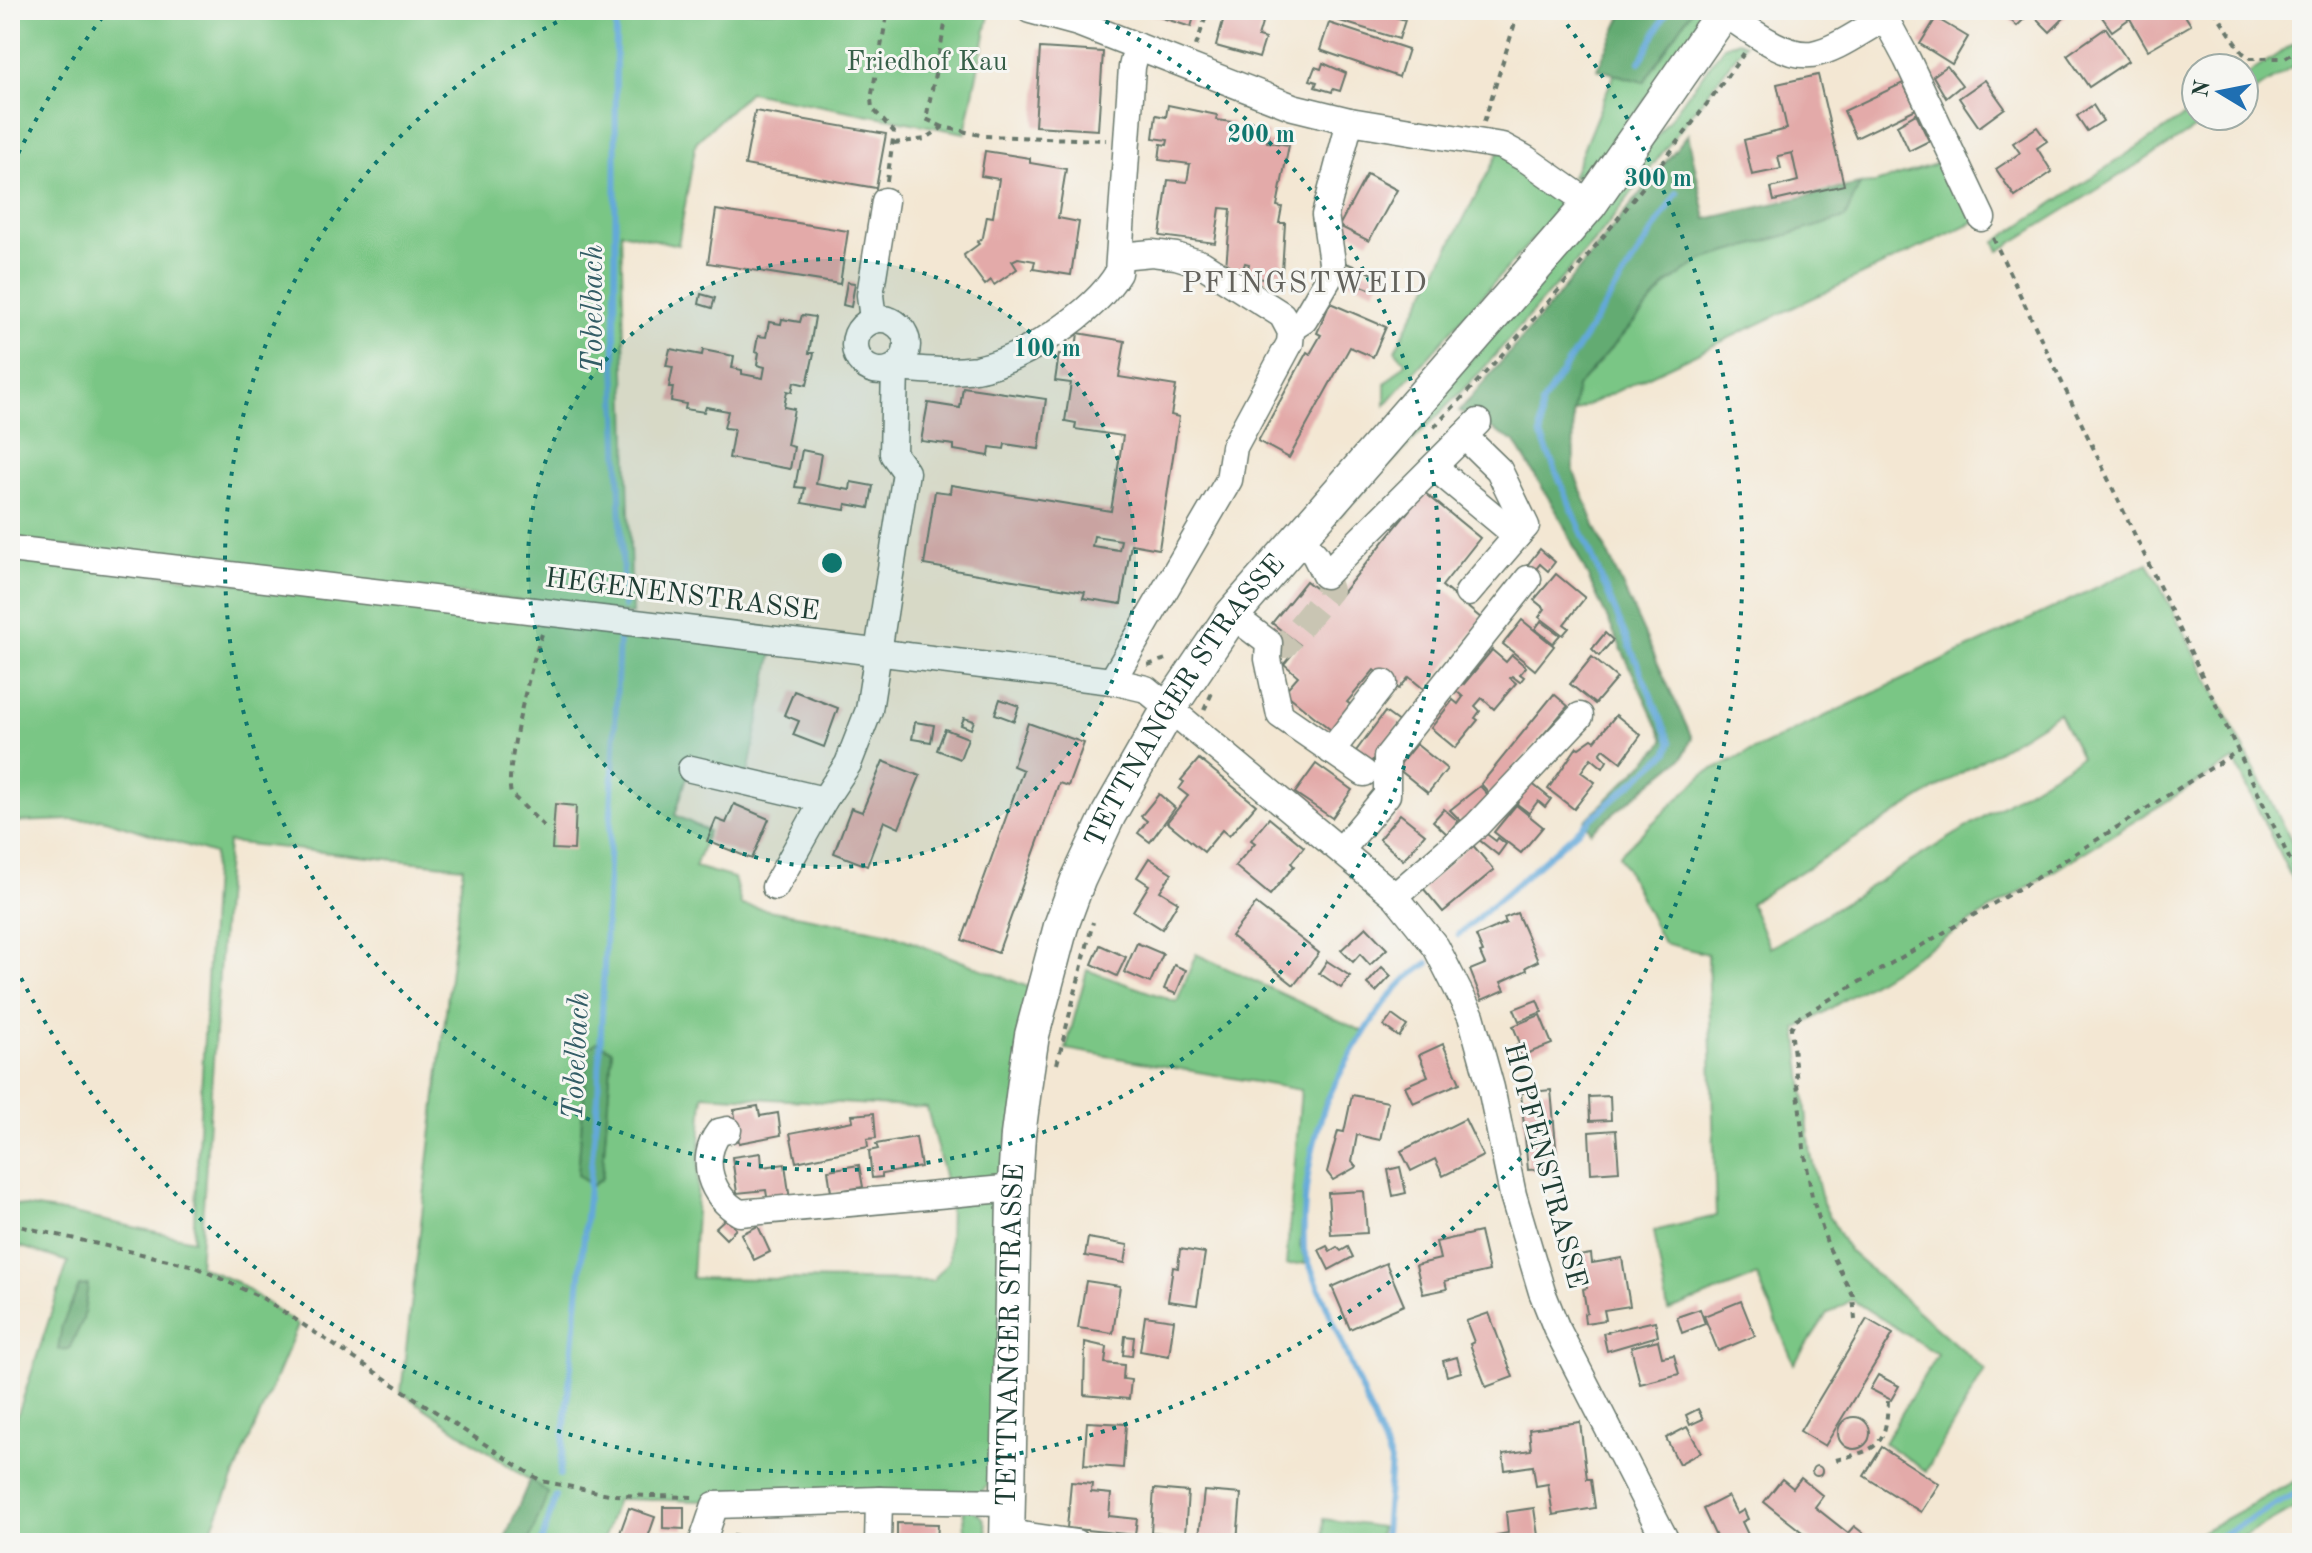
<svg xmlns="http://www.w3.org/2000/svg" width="2312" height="1553" font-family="'Old Standard TT',serif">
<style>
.green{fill:#7ac685;stroke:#4c825c;stroke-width:2;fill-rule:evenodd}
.forest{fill:#63ab72;stroke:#417453;stroke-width:2}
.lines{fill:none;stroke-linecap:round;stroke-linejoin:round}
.stream{stroke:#63a9d9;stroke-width:6}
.building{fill:#e3aaa9;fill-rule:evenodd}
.minor-tunnel{stroke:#c9c5b3;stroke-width:26;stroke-dasharray:26 13;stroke-linecap:butt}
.minor-casing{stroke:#69786c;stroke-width:29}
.major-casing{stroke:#69786c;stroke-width:37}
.path{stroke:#69786c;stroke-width:4;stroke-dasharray:6 6;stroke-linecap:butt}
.minor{stroke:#fff;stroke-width:26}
.major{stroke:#fff;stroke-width:34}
.ring{fill:none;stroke:#0f766e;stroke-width:4;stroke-dasharray:4 8}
.labels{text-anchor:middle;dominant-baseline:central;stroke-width:6;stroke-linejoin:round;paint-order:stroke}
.park-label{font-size:28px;fill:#365f48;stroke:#f6f6f2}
.street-label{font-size:28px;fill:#1f3d34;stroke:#f6f6f2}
.neighbourhood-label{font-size:30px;letter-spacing:2px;fill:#64635d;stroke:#f6f6f2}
.water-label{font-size:30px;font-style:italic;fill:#335d66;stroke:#f6f6f2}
.centre{fill:#0f766e;stroke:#f6f6f2;stroke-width:4}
.ring-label{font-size:24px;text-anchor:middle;font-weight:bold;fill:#0f766e;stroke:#f6f6f2;stroke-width:6;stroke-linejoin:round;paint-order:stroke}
</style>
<rect width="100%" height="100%" fill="#f6f6f2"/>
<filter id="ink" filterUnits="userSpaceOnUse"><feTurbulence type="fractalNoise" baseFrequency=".0125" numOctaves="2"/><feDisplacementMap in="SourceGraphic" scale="16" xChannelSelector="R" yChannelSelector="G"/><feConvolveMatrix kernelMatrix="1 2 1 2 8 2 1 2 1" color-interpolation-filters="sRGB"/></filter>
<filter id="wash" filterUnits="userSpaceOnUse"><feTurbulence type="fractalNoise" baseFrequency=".006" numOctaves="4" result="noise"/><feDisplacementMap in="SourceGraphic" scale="32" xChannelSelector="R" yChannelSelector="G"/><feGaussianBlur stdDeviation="1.8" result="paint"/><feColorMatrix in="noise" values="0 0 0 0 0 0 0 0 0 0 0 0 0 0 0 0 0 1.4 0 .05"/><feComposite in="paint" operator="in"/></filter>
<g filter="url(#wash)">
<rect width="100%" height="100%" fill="#f3e7d3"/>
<g class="green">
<path d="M10,10H990L965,133L749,92L696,142L678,245L621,232L632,614L10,540Z"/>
<path d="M1692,10H1706L1591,179L1572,177L1614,74L1644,82Z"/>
<path d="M2302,38V61L2244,98V77Z"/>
<path d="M1738,41L1745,44L1602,232L1483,369L1320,536L1629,174L1724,46Z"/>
<path d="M2196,108V116H2215L1999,251L1995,242Z"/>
<path d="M1502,146L1568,187L1565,203L1385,405V384L1406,363L1395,350Z"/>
<path d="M1955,158L1982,218L1573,412L1577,387L1667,285L1701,260L1844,218L1860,184L1875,183Z"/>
<path d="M10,557L774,645L748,774L693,758L675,815L708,831L695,867L734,878L741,905L886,932L1031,988L992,1480L979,1494L707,1495L704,1501L617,1499L602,1543H528L548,1493L401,1392L463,867L228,842L199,1266L238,1283L298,1325L206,1543H10V1438L68,1262L10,1243V1204L69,1213L193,1240L214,854L102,819L12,822L10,841ZM587,1050H612L602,1178L592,1186L578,1175ZM703,1095L927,1108L950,1199L949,1260L933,1281L692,1278Z"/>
<path d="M2148,563L2302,861V900L2234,760L1797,1029L1811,1155L1823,1204L1848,1250L1985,1370L1926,1471L1884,1443L1937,1354L1852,1300L1827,1314L1794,1364L1757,1276L1668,1311L1654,1231L1716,1216L1708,954L1663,943L1619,855L1705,773ZM2059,713L2081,757L1770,948L1750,903Z"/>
<path d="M1196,954L1364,1032L1324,1102L1315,1136L1305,1187L1300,1246L1306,1263L1286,1265L1301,1090L1066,1049L1087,970L1177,1002Z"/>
<path d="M2302,1477V1504L2232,1543H2181Z"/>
<path d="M963,1505C986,1515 986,1518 988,1543H966Z"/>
<path d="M1324,1519L1381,1527L1378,1543H1323Z"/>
</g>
<g class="forest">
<path d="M1625,10H1692L1644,82L1597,69Z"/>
<path d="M1688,134L1706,219L1860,184L1845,218L1702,260L1667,284L1577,387L1573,412L1574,472L1596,528L1692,738L1683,757L1591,832L1585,821L1660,747L1664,740L1561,519L1515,442L1459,411L1552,303Z"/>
<path d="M597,1042L612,1050L602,1178L592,1186L578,1175L587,1049Z"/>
<path d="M88,1285L83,1320L69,1349L58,1350L62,1325L79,1286Z"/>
<path d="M530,1479L548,1493L528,1543H503Z"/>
</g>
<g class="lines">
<g class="stream">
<path d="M616,10L615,363L624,607"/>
<path d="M1640,62L1668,10"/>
<path d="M1458,935L1668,752L1671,743L1541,436V405L1677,193"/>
<path d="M560,1475L598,1098L619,639"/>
<path d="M541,1543L556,1496"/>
<path d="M1384,1543L1391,1462L1304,1251C1302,1207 1308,1160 1321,1118C1331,1082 1377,1008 1403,982C1410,975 1420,969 1428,963"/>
<path d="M2208,1543L2302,1490"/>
</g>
</g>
<g id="blocks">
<g class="building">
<path d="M1137,10H1196L1191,27Z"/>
<path d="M1226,10H1266L1258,37L1265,39L1259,58L1216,46Z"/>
<path d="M1269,10H1296L1293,18Z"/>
<path d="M1373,10L1405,20L1399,39L1307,11Z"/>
<path d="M2004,10H2026L2029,14L2017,26L2002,12Z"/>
<path d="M2028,10H2072L2050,32Z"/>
<path d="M2112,10H2123L2129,19L2112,31L2102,17Z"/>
<path d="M2140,10H2190L2184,14L2191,25L2148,50L2129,17Z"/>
<path d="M1936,18L1968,37L1952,64L1920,44Z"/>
<path d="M1329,23L1408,49L1399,77L1320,50Z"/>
<path d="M2106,28L2128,61L2089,87L2067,55Z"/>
<path d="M1040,48L1103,52L1098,130L1035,126Z"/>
<path d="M1323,63L1346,73L1340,91L1333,89L1332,92L1315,87L1317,82L1310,80L1315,67L1321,69Z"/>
<path d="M1947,66L1962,85L1946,98L1933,76Z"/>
<path d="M1818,75L1844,185L1774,201L1771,188L1798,181L1792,153L1778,156L1781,169L1752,175L1744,140L1787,129L1777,84Z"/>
<path d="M1985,80L2005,108L1979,127L1959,98Z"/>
<path d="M1903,83L1916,109L1856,138L1844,111Z"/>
<path d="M1168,105L1217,115L1216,120L1233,122L1232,128L1268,133L1267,142L1289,145L1277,206L1282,207L1279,223H1285L1282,272L1270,270L1269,280L1247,276L1249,264L1245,263L1243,269L1226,267L1231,209L1220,208L1215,243L1160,236L1168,180L1187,182L1190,164L1159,160L1161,144L1167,145L1168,140L1153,138L1156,115L1166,117Z"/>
<path d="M2093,105L2103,121L2087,131L2077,116Z"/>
<path d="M755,111L886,134L876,188L745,165Z"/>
<path d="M1916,114L1929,141L1909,151L1897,125Z"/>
<path d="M2037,127L2047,141L2037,148L2052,172L2015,197L1996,169L2020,153L2013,143Z"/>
<path d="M985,151L1030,158V163L1066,169L1058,218L1079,222L1071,275L1033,269L1035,261L1018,258L1012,261L1017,269L994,285L991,280L985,285L965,258L964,255L979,244L977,242L983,237L987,216L993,217L999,179L981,176Z"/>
<path d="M1367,174L1397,190L1369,241L1339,226Z"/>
<path d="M716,210L848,231L840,284L708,263Z"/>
<path d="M1346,263L1381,277L1375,291L1340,278Z"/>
<path d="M847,282L855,283L851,307L843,305Z"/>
<path d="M701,294L715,298L712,308L699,304Z"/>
<path d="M1330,303L1386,327L1373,357L1350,347L1289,458L1258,441L1307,352L1310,354L1321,335L1317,333Z"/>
<path d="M802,315L815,317L809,353H814L807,385L794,382L792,392L787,391L784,407L794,409L787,445L794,447L790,469L729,458L734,429L724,428L728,411L706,407L704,412L685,409L686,404L671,401L673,387H669L673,367L666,366L670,349L702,355L703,350L734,356L732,368L742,370V374L763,378L765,367L757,365L759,353L755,352L758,336L766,337L769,322L781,324L782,319L800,322Z"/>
<path d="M1078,333L1125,341L1119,377L1176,386L1171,415L1179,417L1159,549L1131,544L1121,604L1083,598L1085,592L924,565L935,491L950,493L951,485L1111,511L1123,436L1075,429L1076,423L1065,421L1071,383L1055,381L1059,354L1075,357ZM1094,536L1121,540L1119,550L1092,546Z"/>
<path d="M963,387L1046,399L1039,449L1005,444L1004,449L990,447L989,456L954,450V445L921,441L928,403L960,408Z"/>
<path d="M802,450L821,454L816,484L850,490L851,482L873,486L869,508L846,504L845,510L802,503L805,488L795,487Z"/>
<path d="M1424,492L1480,538L1442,586L1482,619L1426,691L1409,677L1399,689L1374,670L1347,702L1352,706L1331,730L1284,692L1298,676L1284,664L1300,645L1272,623L1306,581L1334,603Z"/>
<path d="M1540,549L1555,562L1548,571L1540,564L1532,574L1525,568Z"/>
<path d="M1556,574L1585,598L1564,624L1569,628L1563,635L1539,617L1545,609L1534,600Z"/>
<path d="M1522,620L1554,646L1535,670L1503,644Z"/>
<path d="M1541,621L1560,635L1553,643L1535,629Z"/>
<path d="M1605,633L1613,640L1599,656L1592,649Z"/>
<path d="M1492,650L1506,662L1512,655L1526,667L1520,674L1524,677L1520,682L1512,676L1510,678L1516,683L1494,709L1482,698L1475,706L1480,711L1475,718L1478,720L1455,748L1431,728L1453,700L1458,704L1463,697L1454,689L1461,681L1464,684Z"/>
<path d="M1592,657L1617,678L1595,704L1570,684Z"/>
<path d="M794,691L838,708L824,747L793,735L799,721L784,715Z"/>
<path d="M1554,694L1568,706L1491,795L1481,784Z"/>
<path d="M1000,699L1019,706L1014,721L995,714Z"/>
<path d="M1385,712L1400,723L1371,762L1356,751Z"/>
<path d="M1616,715L1641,735L1621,762L1604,749L1600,754L1607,761L1603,768L1591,758L1581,772L1595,782L1574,809L1548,789L1577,747L1579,748L1592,739L1595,741Z"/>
<path d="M964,718L974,721L971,729L961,725Z"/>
<path d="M915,722L934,725L931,742L912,739Z"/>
<path d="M1028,723L1084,743L1068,786L1059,783L998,953L962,940L1023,770L1013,766Z"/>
<path d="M945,729L968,738L960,759L937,750Z"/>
<path d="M1416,744L1447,769L1428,793L1397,768Z"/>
<path d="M1199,759L1256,805L1229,836L1222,830L1204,852L1167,822L1188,796L1179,789L1184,782L1181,780Z"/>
<path d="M883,761L920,776L899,828L884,821L867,866L834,853L851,808L862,812Z"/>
<path d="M1316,764L1352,790L1332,818L1295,793Z"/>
<path d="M1530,782L1551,799L1545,807L1538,801L1529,813L1517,804L1520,799L1518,797Z"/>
<path d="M1480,786L1491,798L1463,823L1450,810Z"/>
<path d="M1159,794L1175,808L1150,842L1138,833L1147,821L1141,816Z"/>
<path d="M555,804L576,806L574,850L552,849Z"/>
<path d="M734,804L769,819L752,859L707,841L716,819L726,823Z"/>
<path d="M1516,805L1543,827L1521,853L1494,832Z"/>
<path d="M1444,809L1458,821L1447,834L1433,821Z"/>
<path d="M1400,814L1425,834L1403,860L1379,839Z"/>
<path d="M1269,818L1304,847L1291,863L1294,866L1270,895L1235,866L1255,843L1251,840Z"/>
<path d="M1484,832L1496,841L1498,838L1506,844L1498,855L1478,839Z"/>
<path d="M1471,843L1494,870L1443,912L1423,888Z"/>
<path d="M1149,858L1172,873L1160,891L1178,902L1162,929L1133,911L1149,885L1137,877Z"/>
<path d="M1256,904L1319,953L1294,985L1231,936Z"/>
<path d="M1517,913L1538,961L1526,967L1527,970L1501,982L1505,990L1482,1000L1470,970L1485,964L1480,953L1483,952L1476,936L1506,923L1504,918Z"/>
<path d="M1366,927L1387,949L1370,965L1360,954L1353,962L1341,950Z"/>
<path d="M1137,943L1163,954L1150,983L1124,972Z"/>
<path d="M1100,945L1126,957L1117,976L1092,964Z"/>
<path d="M1327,961L1350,976L1341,988L1319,973Z"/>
<path d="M1174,965L1186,970L1176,994L1164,989Z"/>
<path d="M1382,967L1391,976L1376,992L1367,984Z"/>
<path d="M1537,1000L1542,1012L1519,1021L1514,1009Z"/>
<path d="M1392,1015L1407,1026L1399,1037L1384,1026Z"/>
<path d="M1540,1015L1552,1044L1521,1056L1516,1045L1520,1043L1513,1026Z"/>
<path d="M1443,1044L1460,1083L1413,1103L1405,1086L1428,1076L1419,1055Z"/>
<path d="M1551,1090L1558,1168L1528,1170L1521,1093Z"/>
<path d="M1352,1095L1388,1102L1380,1140L1357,1135L1352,1162L1356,1167L1333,1180L1327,1172L1338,1131L1344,1132Z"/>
<path d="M1610,1096L1611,1120L1590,1121L1589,1097Z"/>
<path d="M758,1106L760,1116L778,1113L781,1135L739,1143L734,1110Z"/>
<path d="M874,1113L876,1138L867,1139L868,1147L796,1162L790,1133L853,1121L852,1115Z"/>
<path d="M1465,1119L1483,1156L1443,1176L1435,1159L1411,1171L1401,1151Z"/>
<path d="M1616,1130L1619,1171L1591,1173L1589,1132Z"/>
<path d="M916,1137L921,1167L882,1174V1177L872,1178L869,1151L878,1149L876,1144Z"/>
<path d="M761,1153L762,1167L785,1164L790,1200L768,1203L766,1190L737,1193L732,1157Z"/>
<path d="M859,1165L863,1187L831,1192L828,1170Z"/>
<path d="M1400,1167L1406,1193L1393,1196L1388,1170Z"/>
<path d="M1364,1191L1367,1233L1331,1235L1328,1193Z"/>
<path d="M726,1218L736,1229L726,1239L715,1228Z"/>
<path d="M758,1226L770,1252L754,1260L741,1234Z"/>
<path d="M1480,1232L1489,1271L1445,1281L1447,1289L1423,1294L1416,1265L1440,1259L1436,1242Z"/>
<path d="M1088,1238L1128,1245L1125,1263L1085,1256Z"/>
<path d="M1327,1246L1330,1251L1337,1247L1341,1251L1348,1247L1353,1257L1329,1270L1319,1250Z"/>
<path d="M1180,1249L1205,1253L1197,1305L1168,1301L1173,1267L1178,1268Z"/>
<path d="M1591,1254L1592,1263L1622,1258L1630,1306L1604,1310L1606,1320L1585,1323L1584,1314L1587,1313L1583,1289L1587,1288L1583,1265L1579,1266L1578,1256Z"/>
<path d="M1386,1263L1404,1305L1350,1329L1332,1287Z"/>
<path d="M1086,1281L1120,1286L1113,1333L1078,1328Z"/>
<path d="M1741,1301L1755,1336L1718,1351L1704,1316Z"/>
<path d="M1700,1309L1705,1324L1682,1333L1677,1317Z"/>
<path d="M1489,1313L1513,1377L1486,1387L1470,1344L1474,1342L1466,1321Z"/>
<path d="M1145,1316L1174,1320L1169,1356L1140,1351Z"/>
<path d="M1867,1319L1893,1334L1825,1446L1800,1431Z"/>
<path d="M1655,1321L1658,1336L1607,1351L1603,1333Z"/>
<path d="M1125,1336L1134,1337L1132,1356L1123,1355Z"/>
<path d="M1658,1340L1662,1357L1674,1355L1679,1374L1640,1384L1631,1347Z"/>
<path d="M1085,1342L1107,1347L1105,1363L1124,1365L1123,1379L1131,1380L1129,1399L1084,1395Z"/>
<path d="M1457,1357L1461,1372L1447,1376L1443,1361Z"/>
<path d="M1878,1375L1899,1386L1891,1400L1870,1389Z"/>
<path d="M1698,1409L1703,1419L1690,1425L1686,1415Z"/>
<circle cx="1854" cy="1433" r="16"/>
<path d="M1087,1422L1126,1424L1123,1468L1084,1465Z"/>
<path d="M1580,1422L1587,1479H1591L1595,1508L1553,1515L1548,1484L1536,1486L1533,1466L1505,1470L1503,1454L1531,1450L1529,1429Z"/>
<path d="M1687,1427L1701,1452L1679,1464L1666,1438Z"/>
<path d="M1882,1447L1939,1484L1921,1512L1864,1476Z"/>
<circle cx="1817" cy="1471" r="5"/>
<path d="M1801,1478L1823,1496L1815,1507L1848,1533L1854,1526L1876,1543H1816L1764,1502L1782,1479L1793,1488Z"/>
<path d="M1071,1482L1092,1484L1091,1492L1111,1494L1109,1516L1137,1519L1135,1535L1067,1528Z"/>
<path d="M1154,1489L1188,1492L1185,1535L1151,1532Z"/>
<path d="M1204,1491L1241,1494L1237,1541L1199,1537Z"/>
<path d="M1728,1496L1737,1514L1744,1510L1748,1519L1742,1522L1752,1543H1719L1703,1509Z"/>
<path d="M663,1507H684V1529L663,1528Z"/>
<path d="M629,1508L655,1517L646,1543L617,1541Z"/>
<path d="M1534,1508L1539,1543H1498L1497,1535L1508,1533L1506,1512Z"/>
<path d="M897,1523L938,1524L937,1543H897Z"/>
<path d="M734,1535L762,1542L761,1543H731Z"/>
</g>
</g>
</g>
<g filter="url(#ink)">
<use href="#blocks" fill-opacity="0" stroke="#69786c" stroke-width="2"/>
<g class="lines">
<path class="minor-tunnel" d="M1269,643L1285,645L1330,590L1325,575"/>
<g class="minor-casing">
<g id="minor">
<path d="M1030,10L1078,23L1293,107L1350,121L1502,146L1526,159L1590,204"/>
<path d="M1724,13C1746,27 1784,58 1812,54C1837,50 1863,29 1885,18L1907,59L1982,218"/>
<circle cx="881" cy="345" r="26"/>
<path d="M873,320L870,295L885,201"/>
<path d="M1290,329L1304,320L1330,276L1332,262L1325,215L1350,121"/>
<path d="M1464,436L1499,470L1526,526L1517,536"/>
<path d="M1434,467L1517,536L1468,593"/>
<path d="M1299,536L1315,555L1325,575L1478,422"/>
<path d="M10,549C377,592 745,635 1112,681L1146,689L1395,896L1436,947L1471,1016L1491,1088L1513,1195L1542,1292L1556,1327L1667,1543"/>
<path d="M1232,615L1269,643L1268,659L1280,715L1364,773"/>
<path d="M1112,681L1229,480L1234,447L1290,343L1291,332L1282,315L1202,264L1176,256L1152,253L1120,256"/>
<path d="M1331,751L1384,683"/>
<path d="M691,769L824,800"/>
<path d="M1342,849L1387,795V757L1528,579"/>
<path d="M775,887L824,800L848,764L869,710L906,472L893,454L895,368C922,370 949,373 976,369C1022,361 1094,313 1118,273L1132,67L1137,46"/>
<path d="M1395,896L1477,825L1580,716"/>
<path d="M728,1130L719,1132C698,1160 711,1197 740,1213L1015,1188"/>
<path d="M1008,1533L1076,1543"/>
<path d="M702,1543L715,1505L879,1500L1009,1502"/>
<path d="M878,1543L879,1500"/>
</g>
</g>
<g class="major-casing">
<g id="major">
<path id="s1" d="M1007,1543L1014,1198L1018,1135L1025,1081L1032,1035L1061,926L1078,880L1109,814L1170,707L1232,615L1590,204L1725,10"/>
</g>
</g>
<g class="path">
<path d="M2214,10L2243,53L2250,58H2285L2302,47"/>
<path d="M1196,46L1208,10"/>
<path d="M1484,122L1519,10"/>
<path d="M943,127L926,119L948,10"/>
<path d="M894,143L925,139L943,127L985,136L1106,140"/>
<path d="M887,181L894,132L872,108L871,99L888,10"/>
<path d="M1993,238L2302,885"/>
<path d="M1434,427C1547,311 1650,183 1745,52"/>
<path d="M542,634C532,661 504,770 511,794L548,830"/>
<path d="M1148,665L1169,658"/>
<path d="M1204,710L1212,693"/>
<path d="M1057,1064L1093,922"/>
<path d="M10,1224L194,1266L264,1299L541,1481L614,1495L695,1497"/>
<path d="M1855,1320L1853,1296L1828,1246L1812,1197L1804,1148L1791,1028L1796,1019L2025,885L2238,751"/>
<path d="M1836,1460C1878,1449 1886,1447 1888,1401"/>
</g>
<use href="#minor" class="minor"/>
<use href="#major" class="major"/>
</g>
</g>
<circle cx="832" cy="563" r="304" fill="#0f766e" fill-opacity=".12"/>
<g class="ring">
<circle cx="832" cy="563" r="304"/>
<path d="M1084 11A607 607 0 1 1 580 11"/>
<path d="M13 164A911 911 0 0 1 104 15M1560 15A911 911 0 1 1 13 962"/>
</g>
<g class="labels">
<g class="park-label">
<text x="927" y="63">Friedhof Kau</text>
</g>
<g class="street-label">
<text transform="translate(682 596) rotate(7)">HEGENENSTRASSE</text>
<text stroke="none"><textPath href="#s1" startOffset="880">TETTNANGER STRASSE</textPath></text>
<text transform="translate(1544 1166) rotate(75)">HOPFENSTRASSE</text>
<text stroke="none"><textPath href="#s1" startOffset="208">TETTNANGER STRASSE</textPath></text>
</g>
<g class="neighbourhood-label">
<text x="1305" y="284">PFINGSTWEID</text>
</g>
<g class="water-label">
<text transform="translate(594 309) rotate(-90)">Tobelbach</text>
<text transform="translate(577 1056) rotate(-87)">Tobelbach</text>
</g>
</g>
<circle cx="832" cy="563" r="12" class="centre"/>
<g class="ring-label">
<text x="1261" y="142">200 m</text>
<text x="1658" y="186">300 m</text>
<text x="1047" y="356">100 m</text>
</g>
<rect width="2312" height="1553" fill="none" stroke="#f6f6f2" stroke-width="40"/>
<g transform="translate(2220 92) rotate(280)"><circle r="38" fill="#f6f6f2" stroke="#a0aca6" stroke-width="2"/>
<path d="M0-6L14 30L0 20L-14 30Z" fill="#1f6fb2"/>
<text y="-12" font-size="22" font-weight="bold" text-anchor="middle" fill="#1f3d34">N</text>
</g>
</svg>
